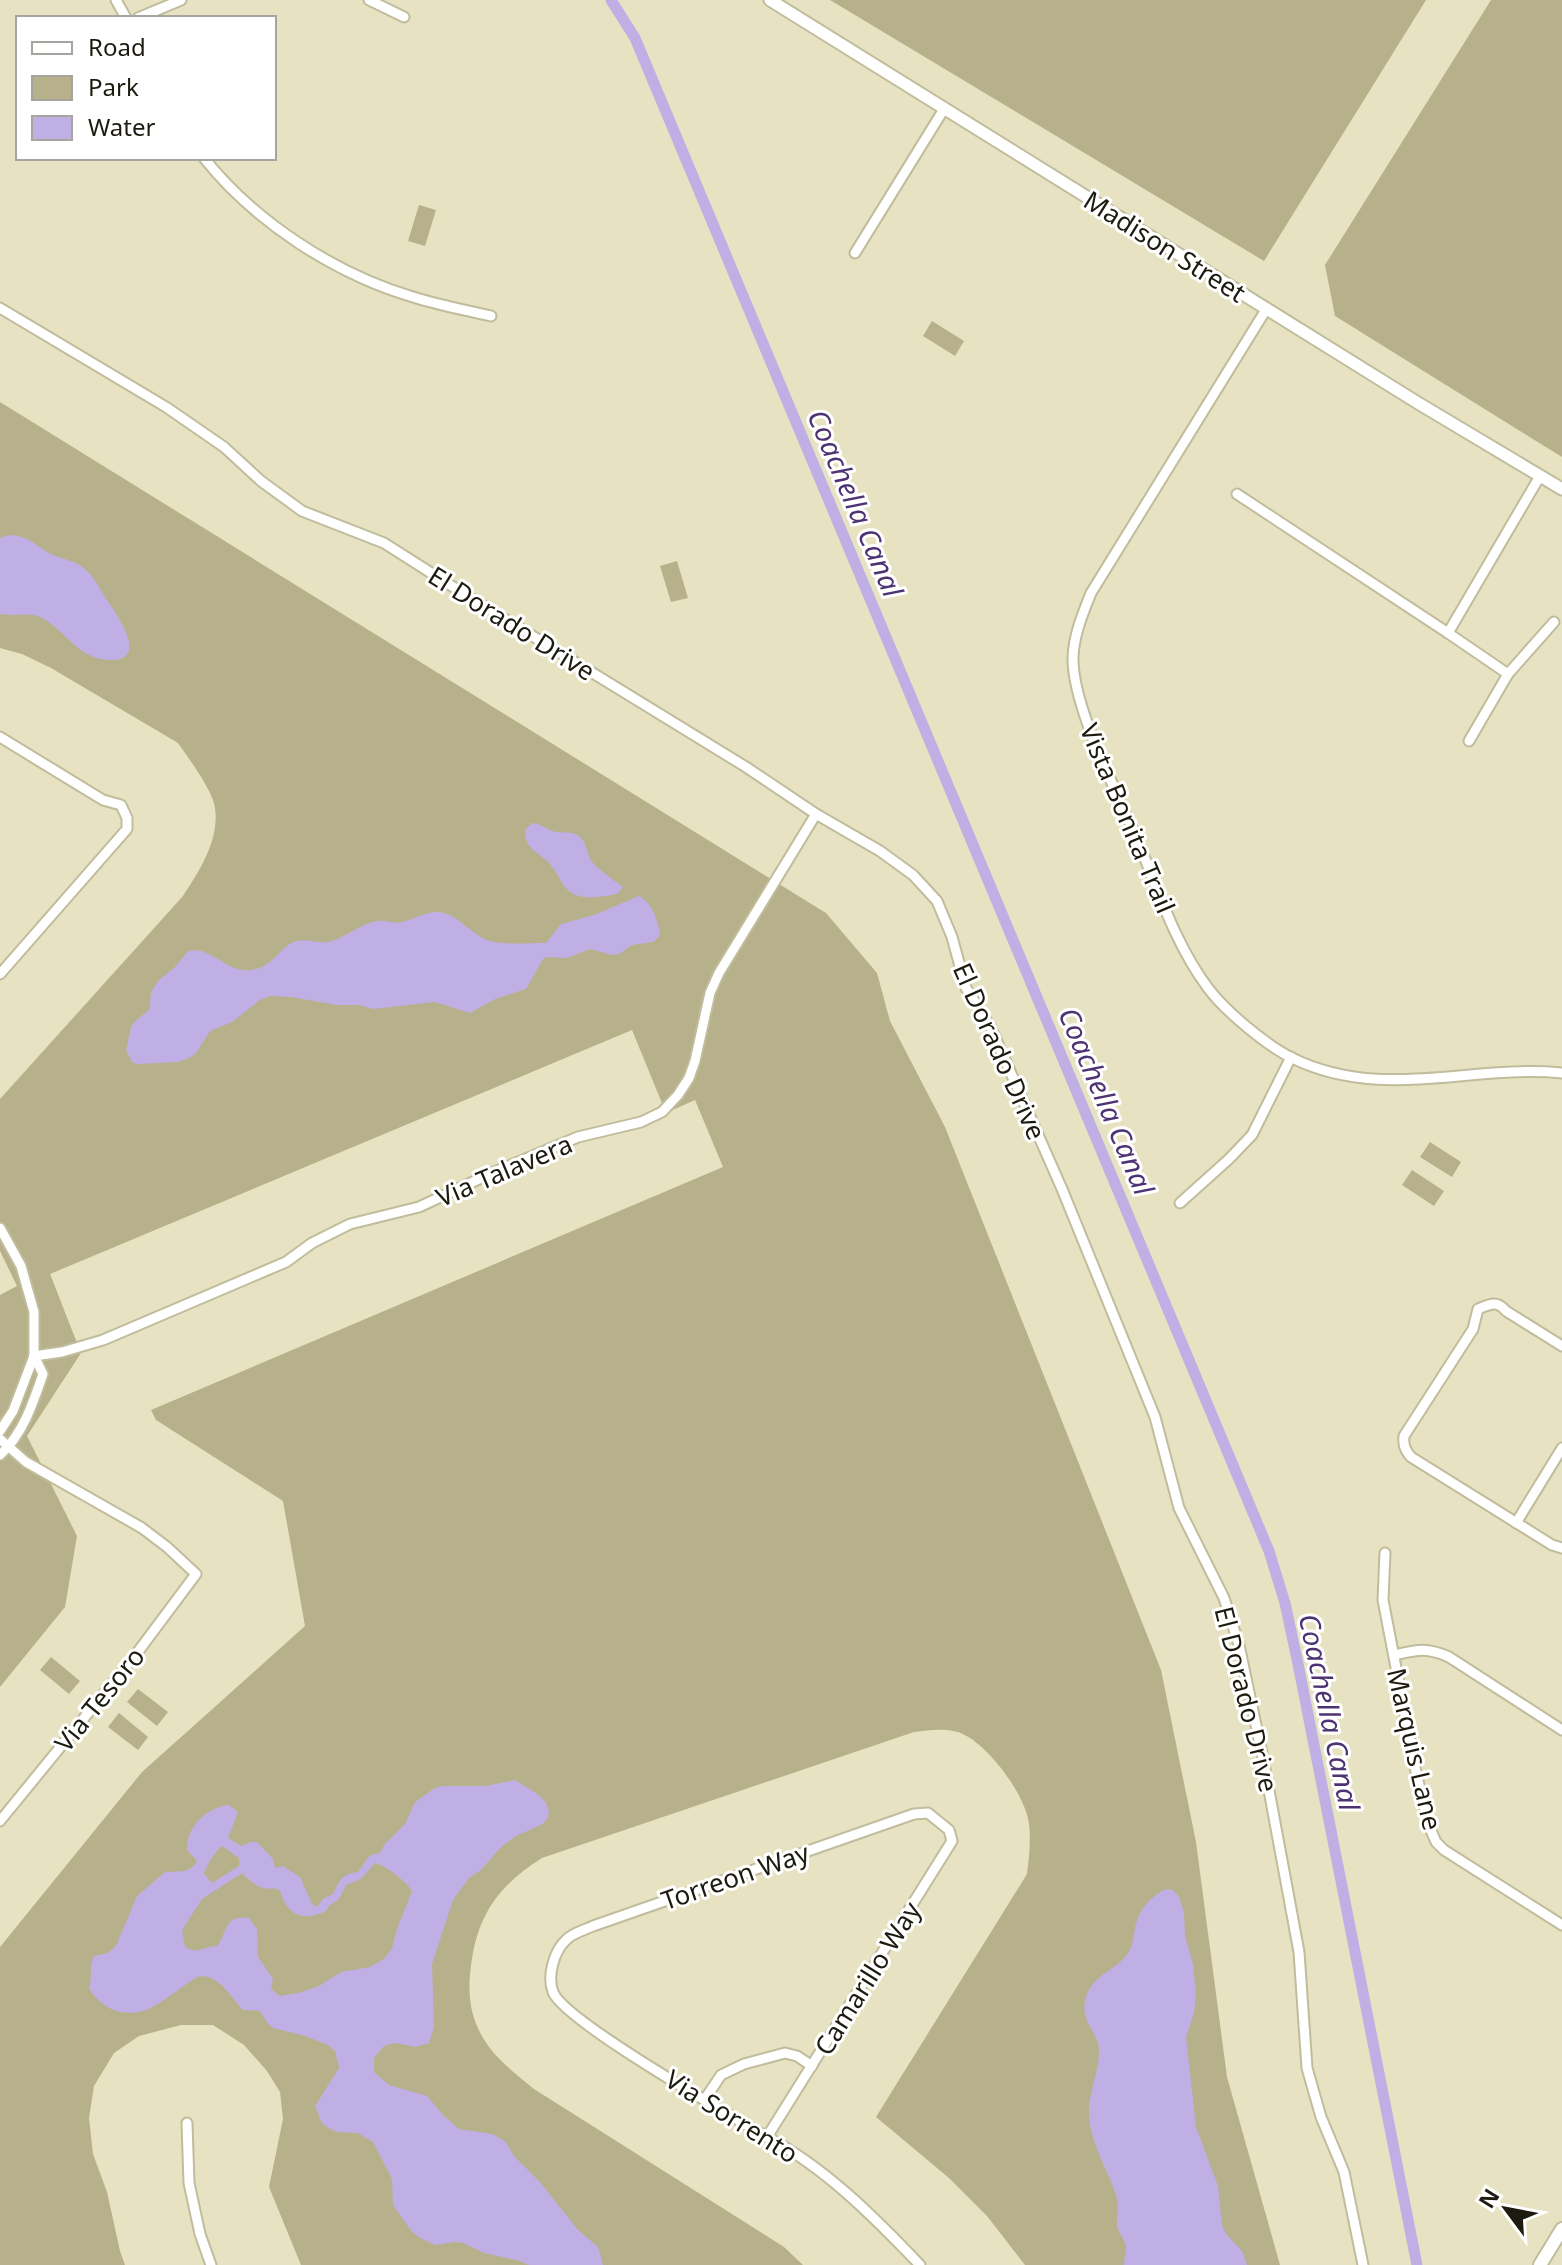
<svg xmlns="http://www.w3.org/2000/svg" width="1562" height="2265" font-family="'Noto Sans',sans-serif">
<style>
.green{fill:#b6b18a}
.water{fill:#c0afe4;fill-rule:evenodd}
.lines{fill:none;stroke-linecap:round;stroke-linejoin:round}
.canal{stroke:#c0afe4;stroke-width:11}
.minor-casing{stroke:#c0bc9c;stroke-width:13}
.tertiary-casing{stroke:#c0bc9c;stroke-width:15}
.secondary-casing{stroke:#c0bc9c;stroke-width:16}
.minor{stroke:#fff;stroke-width:9}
.tertiary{stroke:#fff;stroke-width:11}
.secondary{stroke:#fff;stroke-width:12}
.labels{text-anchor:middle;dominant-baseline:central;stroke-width:6;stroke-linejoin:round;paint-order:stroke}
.street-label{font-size:26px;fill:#1d1b0f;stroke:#fff}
.water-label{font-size:28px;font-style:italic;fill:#4d3373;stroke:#fff}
</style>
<rect width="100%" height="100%" fill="#e7e3c2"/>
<g class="green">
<path d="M830,0H1426L1264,261Z"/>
<path d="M1491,0H1562V457L1335,316L1325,265Z"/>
<path d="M419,205L436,210L425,246L408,241Z"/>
<path d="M932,321L964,341L955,356L923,336Z"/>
<path d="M0,402L826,913L877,973L890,1021L945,1127L1161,1670L1196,1842L1227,2077L1280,2265H1025L987,2216L949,2178L876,2117L1027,1874C1029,1858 1031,1841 1029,1824C1026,1795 986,1741 958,1732C943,1728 929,1730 914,1732L542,1858C499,1885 477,1915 471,1966C468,1987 469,2007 477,2026C488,2053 513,2072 534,2089L784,2247L803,2265H301L269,2187L283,2119L280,2092L267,2071L244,2045L213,2025H181L139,2036L114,2053L94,2086L89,2118L93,2154L107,2192L120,2251L125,2265H0V1947L142,1772L305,1626L283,1501L156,1420L151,1410L723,1167L695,1100L666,1113L632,1030L50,1274L81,1353L27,1436L77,1536L65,1607L0,1687V1295L17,1286L0,1251V1099L183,896C200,870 222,836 214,803C209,786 188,757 178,743L51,668L22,654L0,648Z"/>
<path d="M677,561L688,598L671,602L660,566Z"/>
<path d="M1430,1142L1461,1162L1452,1177L1420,1157Z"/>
<path d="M1412,1170L1444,1191L1434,1206L1402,1185Z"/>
<path d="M51,1657L80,1681L69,1694L40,1670Z"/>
<path d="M138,1689L168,1712L157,1726L127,1702Z"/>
<path d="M119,1713L148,1737L138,1750L108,1727Z"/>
</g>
<g class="water">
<path d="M9,535C33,537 34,546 53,555C65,560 77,561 86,570C95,578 101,591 107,600C117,615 151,662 109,660C78,659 66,631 42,618C31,612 13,617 0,614V538Z"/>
<path d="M532,823C540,824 543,827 550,830C559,835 574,829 581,838C587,844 587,855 592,862C601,872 613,879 623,887L617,894C607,896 588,899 579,896C562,891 561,877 550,864C539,852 524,849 525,830Z"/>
<path d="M639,896C652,903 659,921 660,936L653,942L632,945L619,954L612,955L590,949L567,958L547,957L543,959L526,989L495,999L470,1013L435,1002L373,1009L359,1005H336L291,997L270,996L260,1000L232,1022L210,1031L196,1053L189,1058L178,1062L137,1064L132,1062L126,1050L131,1027L135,1021L148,1011L150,1006L151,992L158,981L175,967L188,951C211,945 226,973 250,970C274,968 279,946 296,941C308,938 320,945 332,941C347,936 362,923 377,921C386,920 393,924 402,922C414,919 424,912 437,912C457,912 470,935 490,941C505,945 530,943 546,943L561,924L594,915Z"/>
<path d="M515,1780L539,1795L546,1803L549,1812L547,1819L543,1824L516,1836L501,1847L481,1870L469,1878L453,1900L432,1964L434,2027L429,2043L416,2047L395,2043L384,2046L374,2058V2072L389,2085L427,2096L444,2116L459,2129L492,2134L505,2141L514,2156L540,2182L578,2230L598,2247L603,2265H529L520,2261L484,2253L463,2243L455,2242L435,2245L420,2238L412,2232L393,2205L392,2179L373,2142L358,2133L337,2132L328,2128L322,2123L315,2106L339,2068L335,2051L328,2045L305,2036L273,2028L268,2024L260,2011L243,2010C230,1997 218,1972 197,1977C182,1986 159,2006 143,2011C121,2017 100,2008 89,1988C93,1977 88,1966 94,1956L108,1953L116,1946L137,1896L165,1872C178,1871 190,1874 197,1861L187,1850C186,1827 207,1807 229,1805L238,1812L228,1838L241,1846L251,1842H257L273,1859L275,1868L283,1866L300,1877L312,1904L317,1907L323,1899L333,1894C340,1880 341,1874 358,1872L369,1856L381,1852L384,1845L405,1824L415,1802L435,1788L443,1786H486ZM222,1846L239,1858V1866L212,1883L204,1874C205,1867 217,1849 222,1846ZM375,1863C385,1865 407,1882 412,1891L397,1929L392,1948L384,1959L370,1967L341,1972L319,1986L299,1993L280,1996L271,1989L273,1979L258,1957L257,1929L249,1918C224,1914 228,1932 217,1946C203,1946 199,1955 185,1947L182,1930L202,1899L242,1873C248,1879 255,1886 263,1888C267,1890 272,1887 276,1889C282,1890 280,1894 283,1899C291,1918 309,1920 326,1911L329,1906L339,1899L346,1885L361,1879Z"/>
<path d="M1166,1889L1173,1890L1179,1897L1184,1912L1185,1937L1193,1964L1196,1994L1194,2013L1186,2037L1196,2127L1218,2186L1222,2225L1226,2234L1242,2251L1247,2265H1124C1124,2259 1126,2252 1126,2247C1125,2239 1118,2233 1117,2225C1117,2214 1119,2205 1116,2195C1107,2168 1090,2143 1089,2114C1088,2092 1100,2071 1099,2048C1097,2030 1079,2021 1086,1997C1093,1974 1116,1971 1128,1953C1134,1945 1133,1934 1136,1924C1140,1908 1151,1896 1166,1889Z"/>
</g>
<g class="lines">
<path class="canal" d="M611,0L635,38L1269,1551L1285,1603L1298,1664L1417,2265"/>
<g class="minor-casing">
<g id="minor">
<path d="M116,0L126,18"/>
<path d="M369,0L404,17"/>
<path d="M138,18L181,0"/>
<path d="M204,158C255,222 335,274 413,297C438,305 465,310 491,316"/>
<path d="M855,253L944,109"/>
<path d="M0,308L166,407L224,447L261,481L302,511L384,543L469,597L746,767L816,814L880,851L913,875L937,901L952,937L966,988L991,1028L1062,1189L1155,1417L1179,1508L1224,1598L1239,1645L1263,1758L1299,1952L1307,2068L1321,2117L1344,2172L1363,2265"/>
<path d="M1267,308L1091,593C1083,613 1074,634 1073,657C1072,705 1115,788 1135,834C1157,886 1174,943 1208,988C1225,1011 1266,1045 1292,1058C1382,1102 1469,1064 1562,1073"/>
<path d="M1237,494L1448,633L1540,476"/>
<path d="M1448,633L1508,674L1554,622"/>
<path d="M0,737L103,800L121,805L127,818V829L0,974"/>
<path d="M1469,741L1508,674"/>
<path d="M1180,1203L1229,1159L1252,1135L1291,1057"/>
<path d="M0,1228L21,1266L34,1312V1356L13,1411L0,1431"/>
<path d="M1562,1346L1506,1311C1497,1300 1490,1304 1478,1309L1473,1329L1404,1436C1403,1445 1405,1450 1411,1457L1552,1545L1562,1548"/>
<path d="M34,1356L62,1352L103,1340L286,1262L312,1243L350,1224L419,1207L492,1173L578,1137L641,1122L662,1112L678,1095L689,1078L695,1061L710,993L719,973L816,814"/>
<path d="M0,1439L26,1462L142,1528L167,1547L196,1574L137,1653L0,1821"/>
<path d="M0,1455C23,1434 33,1403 43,1374L34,1356"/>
<path d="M1516,1523L1562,1448"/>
<path d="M1385,1553L1383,1600L1417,1777L1429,1826L1436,1842L1444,1850L1562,1925"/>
<path d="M1394,1655C1417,1650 1426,1647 1449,1657L1562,1730"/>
<path d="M705,2099L721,2075L744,2064L785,2053L797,2056L812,2066"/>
<path d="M187,2123L189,2183L200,2234L211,2265"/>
<path d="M767,2137L952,1841L949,1830L928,1813L914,1814L593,1926C585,1930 572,1933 566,1940C554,1951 547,1976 553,1992C564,2021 732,2116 767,2137C826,2168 875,2218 920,2265"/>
</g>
</g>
<g class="tertiary-casing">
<path id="tertiary" d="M770,0L1418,403L1562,489"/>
</g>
<g class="secondary-casing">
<path id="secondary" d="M1540,2265L1562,2229"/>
</g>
<use href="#minor" class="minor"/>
<use href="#tertiary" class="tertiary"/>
<use href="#secondary" class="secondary"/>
</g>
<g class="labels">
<g class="street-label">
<text transform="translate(1165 246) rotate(32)">Madison Street</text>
<text transform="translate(512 623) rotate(32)">El Dorado Drive</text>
<text transform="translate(1128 818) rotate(67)">Vista Bonita Trail</text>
<text transform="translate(1000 1051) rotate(66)">El Dorado Drive</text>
<text transform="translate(504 1170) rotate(-23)">Via Talavera</text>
<text transform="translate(99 1699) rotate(-51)">Via Tesoro</text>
<text transform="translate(1247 1699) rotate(76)">El Dorado Drive</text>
<text transform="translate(1415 1749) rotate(77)">Marquis Lane</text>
<text transform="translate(735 1876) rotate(-19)">Torreon Way</text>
<text transform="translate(867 1978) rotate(-58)">Camarillo Way</text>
<text transform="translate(732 2116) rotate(32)">Via Sorrento</text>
</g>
<g class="water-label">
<text transform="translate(856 503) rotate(67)">Coachella Canal</text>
<text transform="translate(1107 1101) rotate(67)">Coachella Canal</text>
<text transform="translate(1330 1712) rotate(78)">Coachella Canal</text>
</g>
</g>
<rect x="16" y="16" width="260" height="144" fill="#ffffff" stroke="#a5a49f" stroke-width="2"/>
<rect x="32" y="42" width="40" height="12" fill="#ffffff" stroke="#a5a49f" stroke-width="2"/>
<text x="88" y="56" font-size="24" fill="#1d1b0f">Road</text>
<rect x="32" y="76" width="40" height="24" fill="#b6b18a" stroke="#a5a49f" stroke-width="2"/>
<text x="88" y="96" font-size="24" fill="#1d1b0f">Park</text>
<rect x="32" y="116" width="40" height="24" fill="#c0afe4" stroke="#a5a49f" stroke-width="2"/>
<text x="88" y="136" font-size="24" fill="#1d1b0f">Water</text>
<g transform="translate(1506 2209) rotate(302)" stroke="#ffffff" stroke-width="6" paint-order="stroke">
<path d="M0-6L14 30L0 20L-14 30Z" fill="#1d1b0f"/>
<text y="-12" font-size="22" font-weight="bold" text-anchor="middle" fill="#1d1b0f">N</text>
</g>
</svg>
